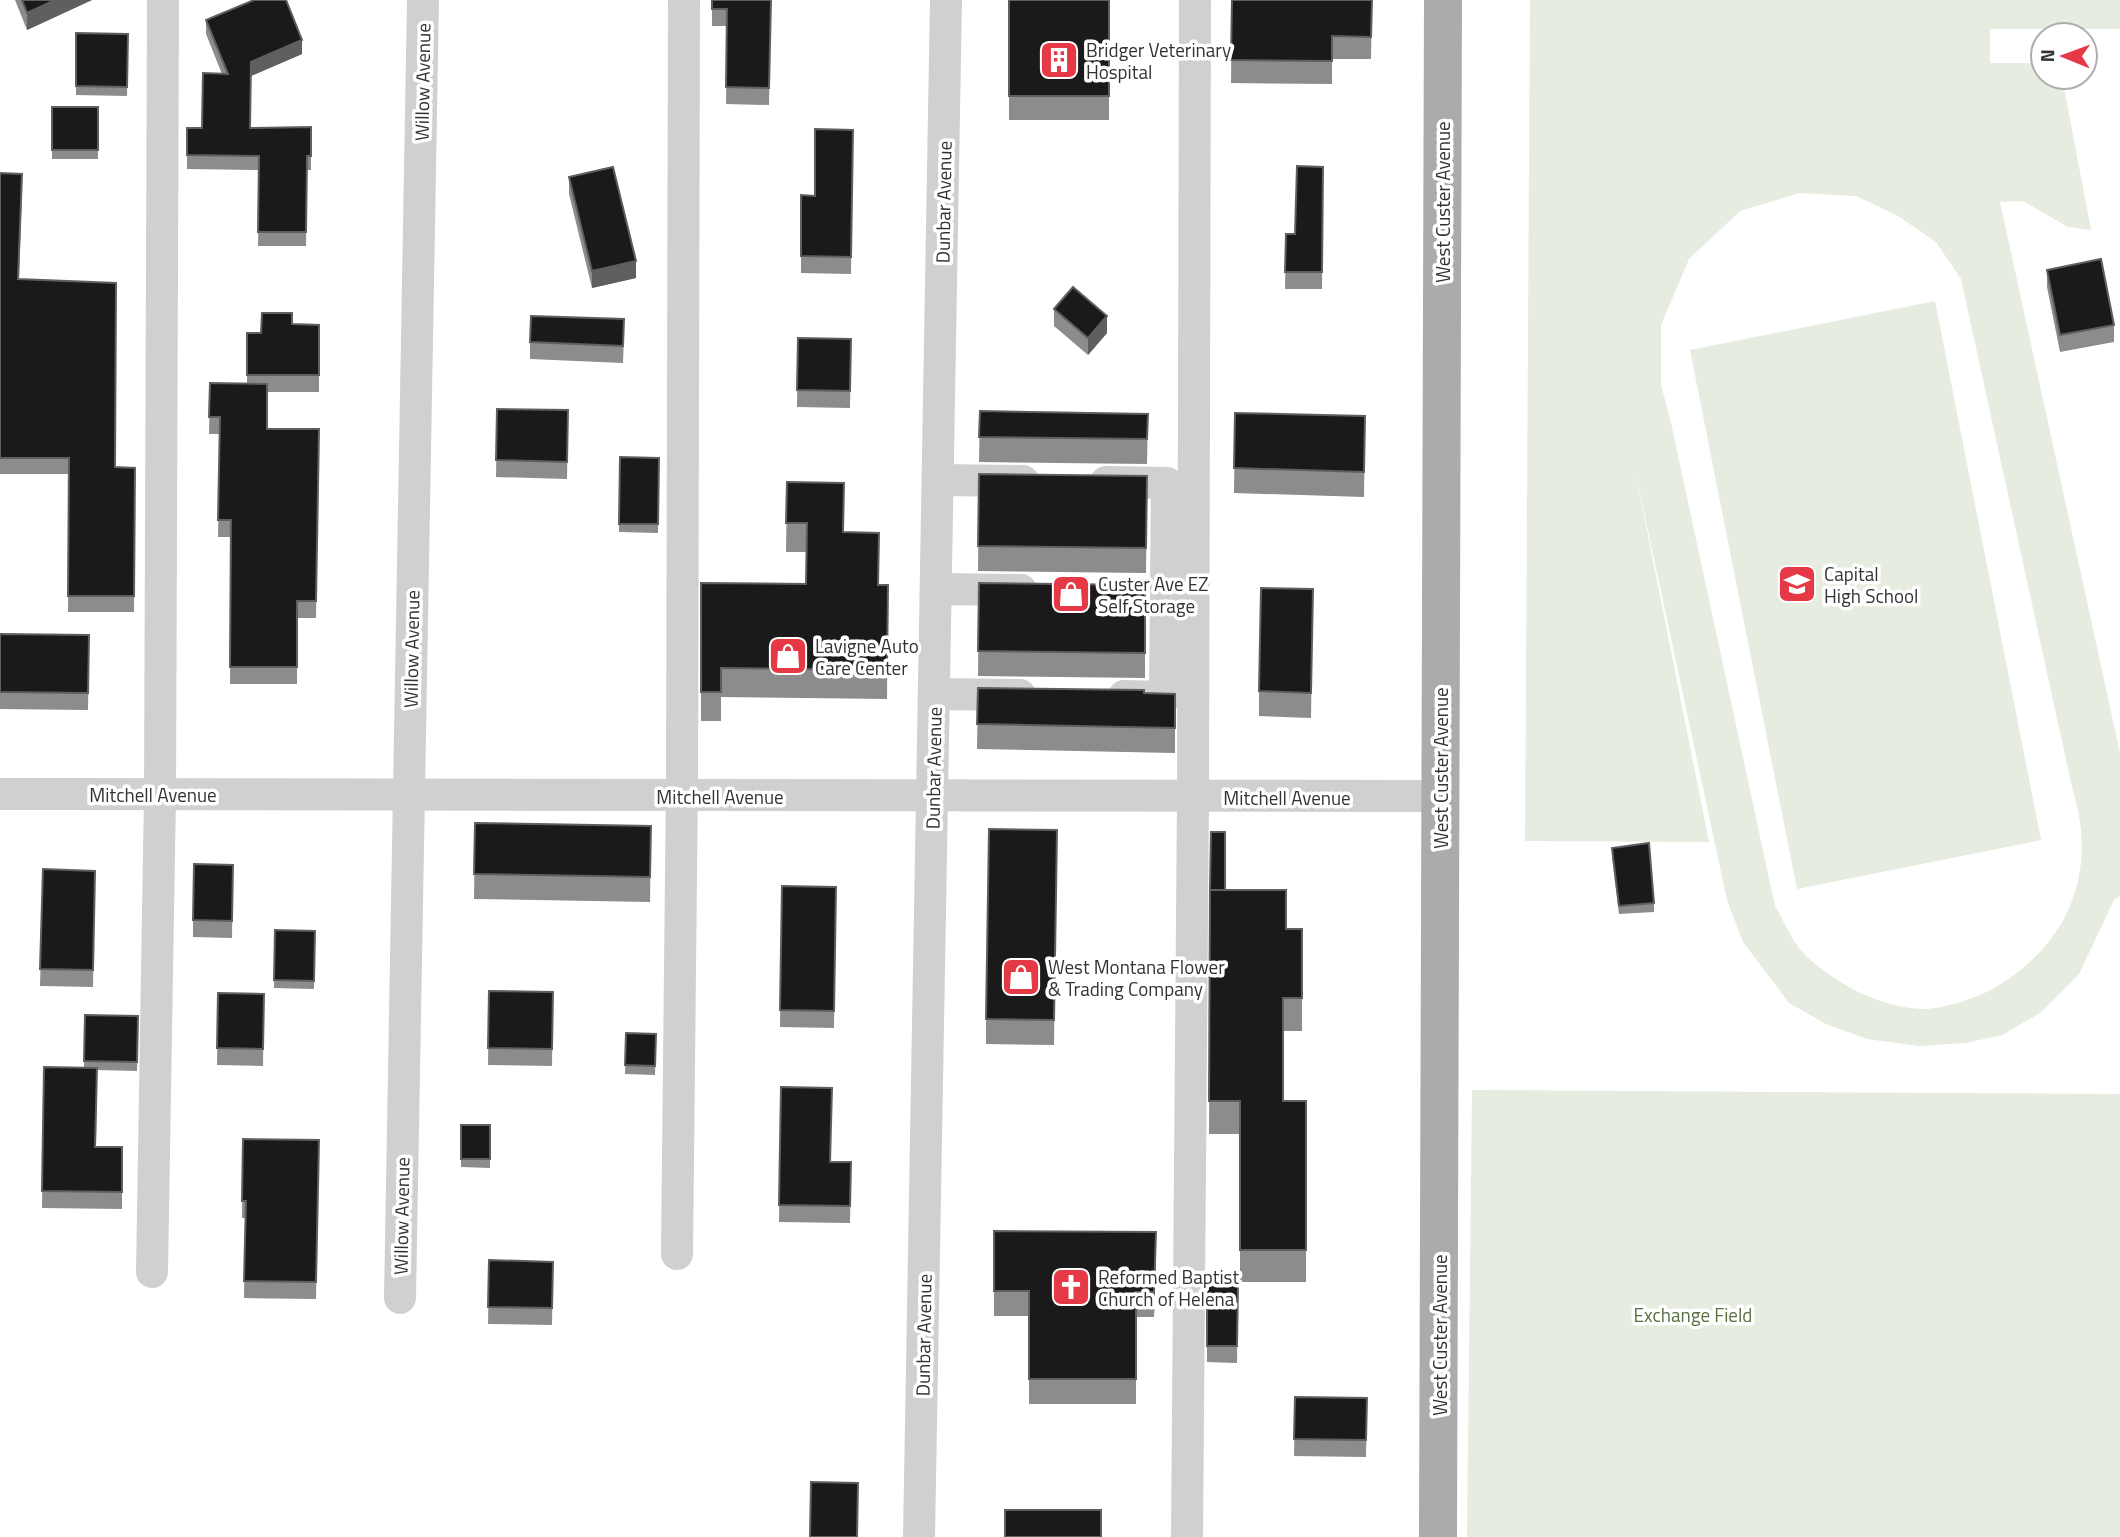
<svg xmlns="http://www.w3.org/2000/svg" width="2120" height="1537" font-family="'Titillium Web',sans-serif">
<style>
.green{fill:#e6ecdf;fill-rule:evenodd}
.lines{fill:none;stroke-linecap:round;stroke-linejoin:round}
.minor{stroke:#d0d0d0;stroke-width:32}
.major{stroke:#ababab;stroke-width:38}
.wall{fill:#8c8c8c}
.shaded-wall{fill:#5f5f5f}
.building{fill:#1a1a1a;stroke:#5f5f5f;stroke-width:2}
.labels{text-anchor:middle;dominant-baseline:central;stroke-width:7;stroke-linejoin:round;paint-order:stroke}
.poi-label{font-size:19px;fill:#333;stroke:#fff;text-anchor:start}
.street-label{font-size:19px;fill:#333;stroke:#fff}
.park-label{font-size:19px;fill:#56703f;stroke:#fff}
</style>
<rect width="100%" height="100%" fill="#fff"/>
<g class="green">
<path d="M1530,0H2120V29H1990V63H2043V77H2062L2091,230L2068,227L2023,201L2000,202L2120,753V896L2114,900L2079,974L2040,1013L2002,1035L1966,1043L1919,1046L1867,1039L1826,1024L1789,1003L1743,942L1727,900L1635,470L1709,842L1525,841ZM1800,193L1856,196L1898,216L1936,242L1961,279L2072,787C2098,870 2071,942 1996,987C1977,998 1942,1010 1920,1009C1877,1006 1837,984 1806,956C1793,944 1784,921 1775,906L1671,423L1661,385V325L1689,259L1740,211Z"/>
<path d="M1935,301L2041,840L1797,889L1690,350Z"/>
<path d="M1472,1090L2120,1094V1537H1467Z"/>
</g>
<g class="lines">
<g class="minor">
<path d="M938,480L1023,481"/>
<path d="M1106,482L1167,483L1165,697L1124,696"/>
<path d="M936,589L1021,590"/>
<path d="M934,694L1020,695"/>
<path d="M0,794L1440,796"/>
<path d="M677,1254L682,780L684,0"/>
<path d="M152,1272L160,794L163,0"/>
<path d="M400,1298L423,0"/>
<path d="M919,1537L946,0"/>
<path d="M1187,1537L1193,797L1195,0"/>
</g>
<path class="major" d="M1438,1537L1443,0"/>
</g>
<g class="wall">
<path d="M15,0H92L27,30Z"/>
<path d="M712,0H771L769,105L726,104L727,26H712Z"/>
<rect x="1009" y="0" width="100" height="120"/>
<path d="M1232,0H1372L1371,59H1332V84L1231,83Z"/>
<path d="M206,20L302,54L251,76L250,128L311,127V170H307L306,246H258L259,170L187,169V128H202L222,74L206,34Z"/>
<path d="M76,33L128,34L127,96L76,95Z"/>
<rect x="52" y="107" width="46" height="52"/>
<path d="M853,130L851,274L801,273V195L815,196Z"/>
<path d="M1323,167L1322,289H1285L1286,234H1295Z"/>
<path d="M0,173L22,190L19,279L115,467L135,468L134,612H68L69,474H0Z"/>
<path d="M569,177L636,278L592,288L569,194Z"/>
<path d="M2047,270L2114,325V342L2060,352L2047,287Z"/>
<path d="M1054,309L1107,333L1088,355L1054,326Z"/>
<path d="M292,324L319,325V392H267V429H319L316,618H297V684H230L231,537H218L220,434H209L210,383H247V333H261Z"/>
<path d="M624,336L623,363L530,359V342Z"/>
<path d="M798,338L851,339L850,408L797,407Z"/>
<path d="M497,409L568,410L567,479L496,477Z"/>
<path d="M980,411L1148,414L1147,464L979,462Z"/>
<path d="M1235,413L1365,416L1364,497L1234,493Z"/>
<path d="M620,457L659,458L658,533L619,532Z"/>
<path d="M979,474L1147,476L1146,573L978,571Z"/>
<path d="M787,482L844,532L878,585H888L887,699L721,697V721H701V583L806,584V552H786Z"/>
<path d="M979,583L1145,585V678L978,676Z"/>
<path d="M1313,589L1311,718L1259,716V691Z"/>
<path d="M0,634L89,635L88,710L0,709Z"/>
<path d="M978,688L1175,694V753L977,749Z"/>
<path d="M475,823L651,826L650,902L474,899Z"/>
<path d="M1057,830L1054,1045L986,1044V1019Z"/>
<path d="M1211,832L1225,890L1286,929H1302V1031H1283V1101H1306V1282H1240V1134H1209Z"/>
<path d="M1612,848L1654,903V912L1619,914L1612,857Z"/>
<path d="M233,865L232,938L193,937V920Z"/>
<path d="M43,869L95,871L93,987L40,986Z"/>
<path d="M782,886L836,887L834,1028L780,1027Z"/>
<path d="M275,930L315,931L314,989L274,988Z"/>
<path d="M489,991L553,992L552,1066L488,1065Z"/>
<path d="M218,993L264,994L263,1066L217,1065Z"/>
<path d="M85,1015L138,1016L137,1071L97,1070L96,1147H122V1209L42,1208L44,1067L84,1068Z"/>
<path d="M626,1033L656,1034L655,1075L625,1074Z"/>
<path d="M781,1087L831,1162H851L850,1223L779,1222Z"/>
<path d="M461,1125H490V1168L461,1167Z"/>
<path d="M243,1139L319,1140L316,1299L244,1298L245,1218H242Z"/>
<path d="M994,1231L1156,1257L1154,1317H1136V1404H1029V1316H994Z"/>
<path d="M489,1260L553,1262L552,1325L488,1324Z"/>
<path d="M1207,1285L1238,1286L1237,1363L1207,1362Z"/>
<path d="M1295,1397L1367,1398L1366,1457L1294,1456Z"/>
</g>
<g class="shaded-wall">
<path d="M55,0H92L27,30V13Z"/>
<path d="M302,40V54L251,76V62Z"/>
<path d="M636,261V278L592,288V271Z"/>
<path d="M1107,316V333L1088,355V338Z"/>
<path d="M1156,1232V1257L1154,1317V1292Z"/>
</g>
<g class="building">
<path d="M22,0H55L27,13Z"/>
<path d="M254,0H286L302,40L251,62L250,128L311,127V156H307L306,232H258L259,156L187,155V128H202L203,73L228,74L206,20Z"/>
<path d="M712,0H771L769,88L726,87L727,9H712Z"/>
<rect x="1009" y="0" width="100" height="96"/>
<path d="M1232,0H1372L1371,37L1332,36V61L1231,60Z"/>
<path d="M76,33L128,34L127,87L76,86Z"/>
<rect x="52" y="107" width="46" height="43"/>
<path d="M815,129L853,130L851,257L801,256V195L815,196Z"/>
<path d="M1297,166L1323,167L1322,272H1285L1286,234H1295Z"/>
<path d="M613,167L636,261L592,271L569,177Z"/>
<path d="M0,173L22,174L18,279L116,283L115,467L135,468L134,596H68L69,458H0Z"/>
<path d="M2101,259L2114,325L2060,335L2047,270Z"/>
<path d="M1073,287L1107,316L1088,338L1054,309Z"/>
<path d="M262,313H292V324L319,325V375H247V333H261Z"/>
<path d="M531,316L624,319L623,346L530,342Z"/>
<path d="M798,338L851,339L850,391L797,390Z"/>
<path d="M210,383L267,384V429H319L316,601H297V667H230L231,520H218L220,417H209Z"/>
<path d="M497,409L568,410L567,462L496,460Z"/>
<path d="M980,411L1148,414L1147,439L979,437Z"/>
<path d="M1235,413L1365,416L1364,472L1234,468Z"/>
<path d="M620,457L659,458L658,524H619Z"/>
<path d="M979,474L1147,476L1146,548L978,546Z"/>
<path d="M787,482L844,483L843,532L879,533L878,585H888L887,670L721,668V692H701V583L806,584L807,523H786Z"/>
<path d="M979,583L1145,585V653L978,651Z"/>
<path d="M1261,588L1313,589L1311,693L1259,691Z"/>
<path d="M0,634L89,635L88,693L0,692Z"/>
<path d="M978,688L1144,690V693L1175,694V728L977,724Z"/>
<path d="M475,823L651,826L650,877L474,874Z"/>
<path d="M989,829L1057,830L1054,1020L986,1019Z"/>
<path d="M1211,832H1225V890H1210Z"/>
<path d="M1649,843L1654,903L1619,906L1612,848Z"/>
<path d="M194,864L233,865L232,921L193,920Z"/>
<path d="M43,869L95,871L93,970L40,969Z"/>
<path d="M782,886L836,887L834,1011L780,1010Z"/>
<path d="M1210,890H1286V929H1302V998H1283V1101H1306V1250H1240V1101H1209Z"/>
<path d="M275,930L315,931L314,981L274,980Z"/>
<path d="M489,991L553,992L552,1049L488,1048Z"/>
<path d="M218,993L264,994L263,1049L217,1048Z"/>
<path d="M85,1015L138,1016L137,1062L84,1061Z"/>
<path d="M626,1033L656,1034L655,1066L625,1065Z"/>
<path d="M44,1067L97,1068L95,1147H122V1192L42,1191Z"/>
<path d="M781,1087L832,1088L830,1162H851L850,1206L779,1205Z"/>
<rect x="461" y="1125" width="29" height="34"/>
<path d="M243,1139L319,1140L316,1282L244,1281L246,1201H242Z"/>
<path d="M994,1231L1156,1232L1154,1292H1136V1379H1029V1291H994Z"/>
<path d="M489,1260L553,1262L552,1308L488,1307Z"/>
<path d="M1207,1285L1238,1286L1237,1346H1207Z"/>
<path d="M1295,1397L1367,1398L1366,1440L1294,1439Z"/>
<path d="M811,1482L858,1483L857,1537H810Z"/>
<rect x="1005" y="1510" width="96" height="27"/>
</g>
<defs>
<g id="building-square" transform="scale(2.0125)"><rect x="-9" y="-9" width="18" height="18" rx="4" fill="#e63946" stroke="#fff"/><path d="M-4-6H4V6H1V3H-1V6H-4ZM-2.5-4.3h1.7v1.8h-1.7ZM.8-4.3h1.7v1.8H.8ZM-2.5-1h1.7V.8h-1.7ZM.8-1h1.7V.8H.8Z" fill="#fff"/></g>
<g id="school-square" transform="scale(2.0125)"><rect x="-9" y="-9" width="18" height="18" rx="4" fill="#e63946" stroke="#fff"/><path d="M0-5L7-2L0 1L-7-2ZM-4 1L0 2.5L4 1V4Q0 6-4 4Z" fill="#fff"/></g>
<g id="shop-square" transform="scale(2.0125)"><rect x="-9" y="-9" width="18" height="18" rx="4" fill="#e63946" stroke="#fff"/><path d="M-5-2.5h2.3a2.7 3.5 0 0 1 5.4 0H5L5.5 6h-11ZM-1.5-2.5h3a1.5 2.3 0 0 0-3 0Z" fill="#fff"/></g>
<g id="church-square" transform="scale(2.0125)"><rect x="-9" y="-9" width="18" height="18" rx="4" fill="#e63946" stroke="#fff"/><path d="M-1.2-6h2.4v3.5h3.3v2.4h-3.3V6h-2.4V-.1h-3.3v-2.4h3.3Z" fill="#fff"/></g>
</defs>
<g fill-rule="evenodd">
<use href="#building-square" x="1059" y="60"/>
<use href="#school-square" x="1797" y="584"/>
<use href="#shop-square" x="1071" y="594"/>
<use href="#shop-square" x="788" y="656"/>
<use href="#shop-square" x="1021" y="977"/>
<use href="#church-square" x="1071" y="1287"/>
</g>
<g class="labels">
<g class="poi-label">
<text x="1086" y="49">Bridger Veterinary<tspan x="1086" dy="22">Hospital</tspan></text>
<text x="1824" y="573">Capital<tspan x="1824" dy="22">High School</tspan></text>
<text x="1098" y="583">Custer Ave EZ<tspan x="1098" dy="22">Self Storage</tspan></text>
<text x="815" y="645">Lavigne Auto<tspan x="815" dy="22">Care Center</tspan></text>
<text x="1048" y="966">West Montana Flower<tspan x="1048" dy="22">&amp; Trading Company</tspan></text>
<text x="1098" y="1276">Reformed Baptist<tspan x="1098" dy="22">Church of Helena</tspan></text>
</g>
<g class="street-label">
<text transform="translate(422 82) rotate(-89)">Willow Avenue</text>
<text transform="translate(943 202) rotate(-89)">Dunbar Avenue</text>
<text transform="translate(1442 202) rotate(-90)">West Custer Avenue</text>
<text transform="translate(411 649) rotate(-89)">Willow Avenue</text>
<text transform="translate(933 768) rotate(-89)">Dunbar Avenue</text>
<text transform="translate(1440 768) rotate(-90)">West Custer Avenue</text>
<text x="153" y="794">Mitchell Avenue</text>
<text x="720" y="796">Mitchell Avenue</text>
<text x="1287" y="797">Mitchell Avenue</text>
<text transform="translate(401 1216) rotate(-89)">Willow Avenue</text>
<text transform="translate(923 1335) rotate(-89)">Dunbar Avenue</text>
<text transform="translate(1439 1335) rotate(-90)">West Custer Avenue</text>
</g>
<g class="park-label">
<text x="1693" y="1314">Exchange Field</text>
</g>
</g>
<g transform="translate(2064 56) rotate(271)"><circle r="33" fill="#ffffff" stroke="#adadad" stroke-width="2"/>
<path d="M0-5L12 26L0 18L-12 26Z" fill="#e63946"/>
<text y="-10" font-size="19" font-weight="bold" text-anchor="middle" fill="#333333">N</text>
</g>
</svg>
